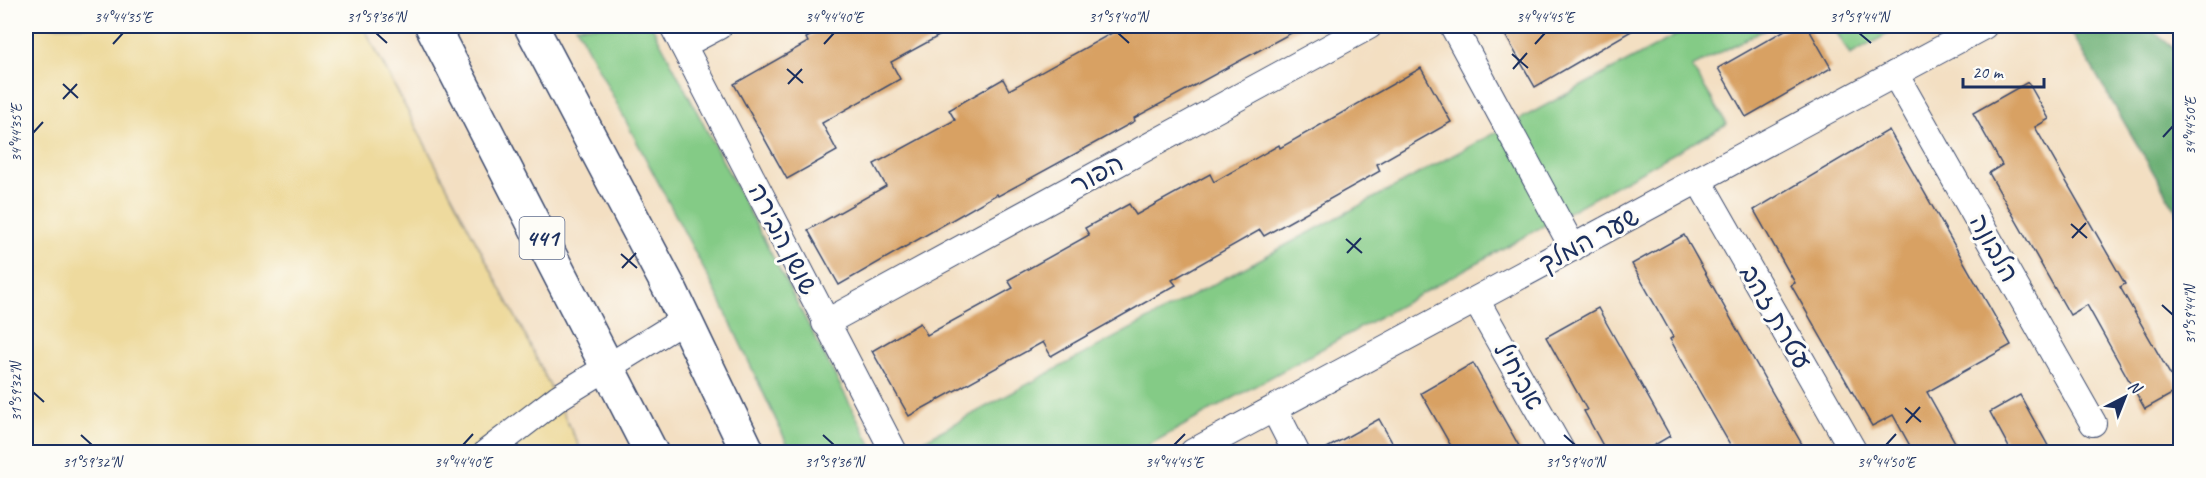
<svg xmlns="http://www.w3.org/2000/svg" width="2206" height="478" font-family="Caveat,'Playpen Sans Hebrew',sans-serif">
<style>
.green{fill:#84cb86;stroke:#507d72;stroke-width:1.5}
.forest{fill:#6baf73;stroke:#436f68;stroke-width:1.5}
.sand{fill:#eeda9e;stroke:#84847e;stroke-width:1.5}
.building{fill:#d8a163}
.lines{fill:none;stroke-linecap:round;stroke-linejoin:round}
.minor-casing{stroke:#3b496d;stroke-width:28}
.primary-casing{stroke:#3b496d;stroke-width:36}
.minor{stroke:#fff;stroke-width:26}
.primary{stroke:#fff;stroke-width:33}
.ticks{fill:none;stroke:#1b2f5e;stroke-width:2}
.labels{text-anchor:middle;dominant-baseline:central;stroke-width:6;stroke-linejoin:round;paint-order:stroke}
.shield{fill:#fdfcf7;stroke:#5f6c8c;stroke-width:1.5}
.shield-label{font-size:24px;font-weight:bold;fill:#1b2f5e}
.street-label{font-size:26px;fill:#1b2f5e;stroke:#fdfcf7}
.neatline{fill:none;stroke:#1b2f5e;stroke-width:2}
.ticks-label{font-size:15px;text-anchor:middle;fill:#1b2f5e}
</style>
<rect width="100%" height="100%" fill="#fdfcf7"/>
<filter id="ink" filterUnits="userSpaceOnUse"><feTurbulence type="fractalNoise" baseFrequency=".0167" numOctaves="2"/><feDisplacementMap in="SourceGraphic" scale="12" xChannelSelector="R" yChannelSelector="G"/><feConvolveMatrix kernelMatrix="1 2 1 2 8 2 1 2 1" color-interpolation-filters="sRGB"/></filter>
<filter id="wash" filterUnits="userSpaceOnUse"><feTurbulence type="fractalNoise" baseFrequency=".008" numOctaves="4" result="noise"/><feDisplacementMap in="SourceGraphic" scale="24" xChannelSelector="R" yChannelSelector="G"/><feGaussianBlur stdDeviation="1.35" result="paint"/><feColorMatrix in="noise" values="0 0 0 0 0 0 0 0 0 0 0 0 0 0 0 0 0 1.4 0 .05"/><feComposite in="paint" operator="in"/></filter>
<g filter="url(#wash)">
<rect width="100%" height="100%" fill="#f3dfc2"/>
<g class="green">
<path d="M576,26H652L875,452H791L719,298Z"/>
<path d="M1693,26H1771L1692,67L1727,124L1136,452H920L915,445Z"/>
<path d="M1833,26H1902L1850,55Z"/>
</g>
<path class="forest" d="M2073,26H2146L2180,53V218L2069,28Z"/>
<path class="sand" d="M26,26H363L524,333L582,452H26Z"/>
<g id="blocks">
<g class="building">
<path d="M828,26H957L891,62L900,79L822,123L837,151L787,179L734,84L808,42L806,38Z"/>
<path d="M1108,26H1304L1134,118L1135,121L1075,154L998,196L997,194L839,285L808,230L886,186L874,164L955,120L949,110L1003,79L1009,90L1112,33Z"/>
<path d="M1500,26H1640L1535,87Z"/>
<path d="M1792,26H1807L1831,68L1746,117L1718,68Z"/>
<path d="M1421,68L1451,122L1377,164L1380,171L1264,236L1260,230L1172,280L1176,285L1051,356L1043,342L909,416L872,351L920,323L927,335L1013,288L1008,280L1089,235L1085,228L1129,204L1136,215L1210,174L1214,182L1279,145L1280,148Z"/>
<path d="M2028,82L2049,119L2035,127L2125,284L2120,287L2179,390L2145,409L2087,305L2070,315L1989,173L2002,165L1973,113Z"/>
<path d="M1889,130L2011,345L1927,392L1961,453H1914L1893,415L1872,426L1791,285L1795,283L1754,210Z"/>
<path d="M1684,235L1772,392L1807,453H1735L1701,394L1670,339L1673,337L1632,264Z"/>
<path d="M1598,308L1670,436L1641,453H1607L1584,411L1587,410L1546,337Z"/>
<path d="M1473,363L1502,416L1523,453H1455L1421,393Z"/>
<path d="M2020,395L2052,453H2012L1990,412Z"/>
<path d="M1379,419L1398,453H1318Z"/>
</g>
</g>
</g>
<g filter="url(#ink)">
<use href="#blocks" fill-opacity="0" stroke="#3b496d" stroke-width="1.5"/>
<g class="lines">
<g class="minor-casing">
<g id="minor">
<path d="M673,26L894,452"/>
<path d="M1453,26L1573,248"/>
<path d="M683,45L719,26"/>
<path d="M1895,74L2093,423"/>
<path d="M1699,181L1854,452"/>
<path d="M1476,300L1562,452"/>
<path d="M825,323L1369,26"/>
<path d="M1274,409L1296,452"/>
<path d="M487,452L559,397L684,320"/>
<path d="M1193,452L1984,26"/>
</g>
</g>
<g class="primary-casing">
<g id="primary">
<path d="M432,26L651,452"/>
<path d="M531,26L672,293L748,452"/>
</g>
</g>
<use href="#minor" class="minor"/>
<use href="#primary" class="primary"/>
</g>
</g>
<path class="ticks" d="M376,33L387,43M1118,33L1129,43M1859,33L1871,43M113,44L123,33M824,44L834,33M1535,44L1545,33M1512,54L1528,68M787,69L803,83M1513,69L1527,53M63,84L78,98M788,84L802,69M63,99L77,84M33,133L43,122M2163,137L2173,126M2071,224L2087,238M2072,238L2086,223M1346,239L1362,253M1347,253L1361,238M621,254L637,268M622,268L636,253M2162,305L2173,315M33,392L44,402M1905,408L1921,422M1906,423L1920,407M81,435L92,445M823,435L834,445M1564,435L1575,445M463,445L473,434M1174,445L1185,434M1886,445L1896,434"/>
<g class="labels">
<rect class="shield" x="519.5" y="217" width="45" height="42" rx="4.5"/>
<g class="shield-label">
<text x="542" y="238">441</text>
</g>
<g class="street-label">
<text transform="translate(1097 174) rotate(-29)">הפור</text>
<text transform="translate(783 239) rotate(63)">שושן הבירה</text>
<text transform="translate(1589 240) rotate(-28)">שער המלך</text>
<text transform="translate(1994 248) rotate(61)">הלבונה</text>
<text transform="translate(1776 317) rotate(60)">עטרת זהב</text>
<text transform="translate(1519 376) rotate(60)">אביחיל</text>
</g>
</g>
<rect width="2206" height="478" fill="none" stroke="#fdfcf7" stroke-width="66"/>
<g transform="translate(2125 397) rotate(42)" stroke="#fdfcf7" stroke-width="4.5" paint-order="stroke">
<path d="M0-4.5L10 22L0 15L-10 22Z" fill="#1b2f5e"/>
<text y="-9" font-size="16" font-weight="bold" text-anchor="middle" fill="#1b2f5e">N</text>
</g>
<path d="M1963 78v9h81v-9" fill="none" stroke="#1b2f5e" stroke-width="3"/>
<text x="1972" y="78" font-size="18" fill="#1b2f5e" stroke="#fdfcf7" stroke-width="4.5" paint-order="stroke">20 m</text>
<rect x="33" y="33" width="2140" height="412" class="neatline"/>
<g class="ticks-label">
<text x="123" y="22">34°44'35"E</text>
<text x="376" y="22">31°59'36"N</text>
<text x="834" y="22">34°44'40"E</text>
<text x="1118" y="22">31°59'40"N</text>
<text x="1545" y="22">34°44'45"E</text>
<text x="1859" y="22">31°59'44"N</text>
<text transform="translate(2190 126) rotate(-90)" y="5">34°44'50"E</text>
<text transform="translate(16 133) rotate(-90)" y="5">34°44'35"E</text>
<text transform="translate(2190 315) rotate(-90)" y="5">31°59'44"N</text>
<text transform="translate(16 392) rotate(-90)" y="5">31°59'32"N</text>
<text x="92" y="467">31°59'32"N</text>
<text x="463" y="467">34°44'40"E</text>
<text x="834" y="467">31°59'36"N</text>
<text x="1174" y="467">34°44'45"E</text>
<text x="1575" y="467">31°59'40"N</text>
<text x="1886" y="467">34°44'50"E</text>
</g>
</svg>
